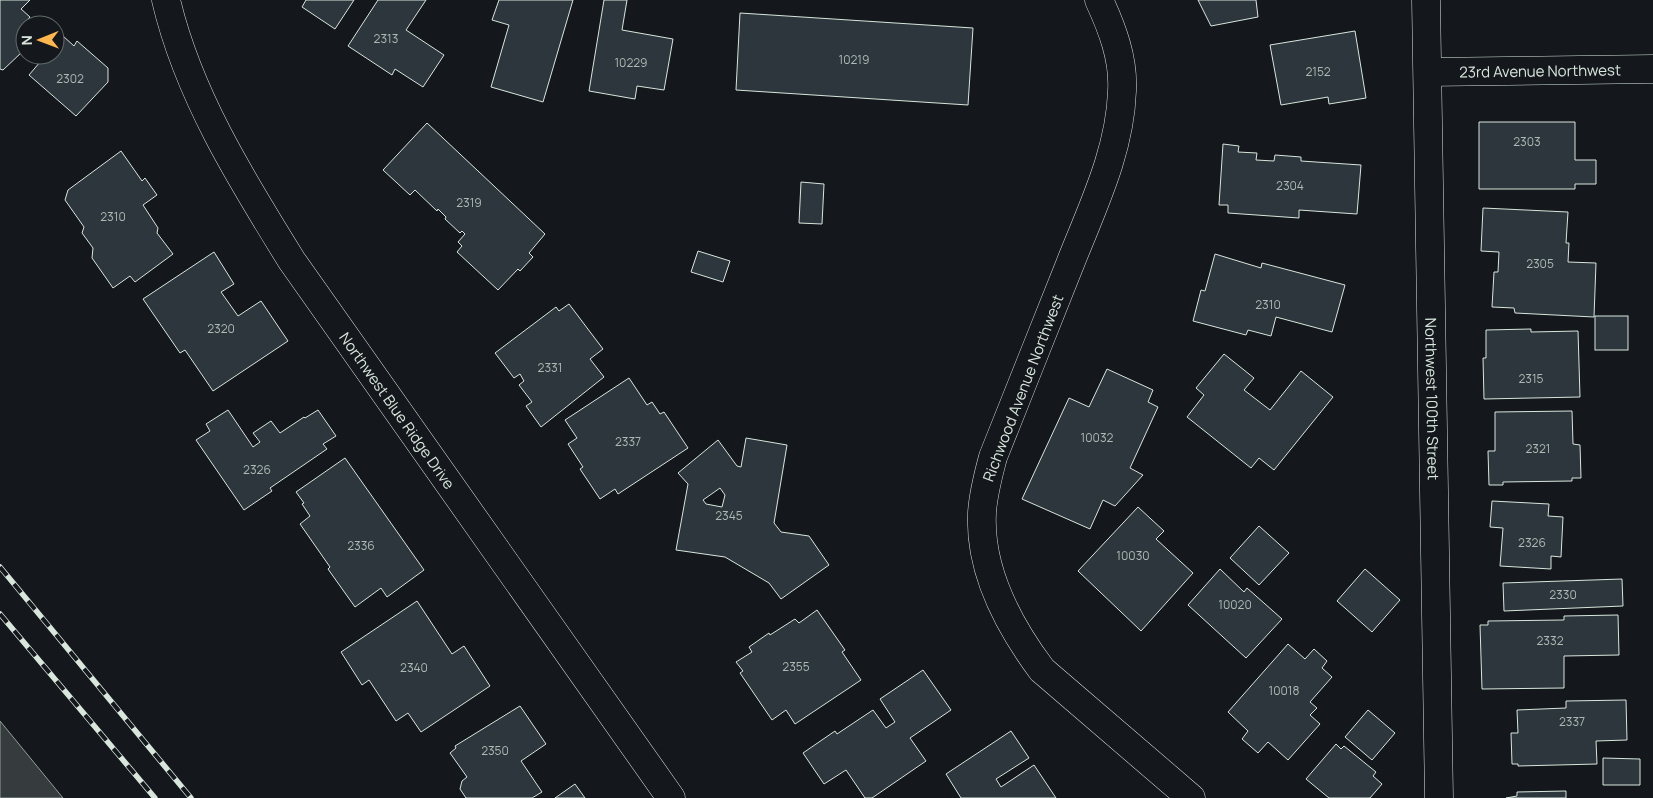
<svg xmlns="http://www.w3.org/2000/svg" width="1653" height="798" font-family="Manrope,sans-serif">
<style>
.water{fill:#363b3e;stroke:#939e99}
.building{fill:#2c363c;stroke:#d8e6dc;fill-rule:evenodd}
.lines{fill:none;stroke-linecap:round;stroke-linejoin:round}
.minor-casing{stroke:#d8e6dc;stroke-width:29}
.minor{stroke:#14181c;stroke-width:28}
.rail-casing{stroke:#d8e6dc;stroke-width:5.5}
.rail{stroke:#14181c;stroke-width:4;stroke-dasharray:11;stroke-linecap:butt}
.labels{text-anchor:middle;dominant-baseline:central;stroke-width:4;stroke-linejoin:round;paint-order:stroke}
.number-label{font-size:12px;fill:#adbab4}
.street-label{font-size:15px;fill:#d8e6dc;stroke:#14181c}
</style>
<rect width="100%" height="100%" fill="#14181c"/>
<path class="water" d="M0,721L63,798H0Z"/>
<g class="building">
<path d="M0,0H30L21,9L30,17L22,25L25,28V39L17,47L22,52L3,70L0,69Z"/>
<path d="M306,0H354L335,29L302,7Z"/>
<path d="M378,0H426L406,30L444,55L423,87L395,69L392,75L348,46Z"/>
<path d="M499,0H573L543,102L491,87L509,25L492,20Z"/>
<path d="M604,0H627L622,30L673,39L664,90L637,86L635,99L589,91Z"/>
<path d="M1198,0H1256L1258,17L1211,26Z"/>
<path d="M740,13L973,28L968,105L736,90Z"/>
<path d="M1355,31L1366,98L1329,104L1328,97L1281,105L1270,45Z"/>
<path d="M63,36L74,46L77,41L108,68V82L76,116L29,75L46,55H55V45Z"/>
<path d="M1479,122H1575V160H1596V184H1575V189H1479Z"/>
<path d="M427,123L545,234L529,253L533,257L520,271L518,269L498,290L457,252L462,246L458,242L465,234L462,231L460,233L445,219L446,217L438,209L437,211L415,190L410,195L383,170Z"/>
<path d="M1223,144L1239,146L1238,152L1257,153L1256,160L1274,161L1275,155L1301,157V161L1361,165L1357,214L1299,210V218L1228,213V205H1219Z"/>
<path d="M121,151L142,181L145,178L157,195L143,205L158,228L157,233L173,254L135,282L130,276L113,288L92,258L93,248L82,233L84,227L65,200L68,190Z"/>
<path d="M801,182L824,184L822,224L799,223Z"/>
<path d="M1483,208L1568,212L1566,243H1569L1568,262L1596,263L1594,317L1515,313L1514,308L1492,307L1494,272H1498L1499,252L1481,251Z"/>
<path d="M698,251L730,261L723,282L691,272Z"/>
<path d="M214,252L234,284L221,292L238,316L261,301L288,341L213,391L185,350L180,353L143,299Z"/>
<path d="M1215,254L1261,268L1262,263L1345,285L1332,332L1276,317L1271,336L1248,330L1246,335L1193,321L1201,290L1205,291Z"/>
<path d="M569,304L603,349L590,359L604,377L541,427L526,406L532,402L519,385L524,381L520,374L514,378L495,353L556,307L559,311Z"/>
<rect x="1595" y="316" width="33" height="34"/>
<path d="M1531,329V332L1578,331L1580,397L1484,399L1483,358H1486V330Z"/>
<path d="M1224,354L1254,378L1244,390L1270,410L1301,371L1333,397L1274,470L1259,458L1251,468L1187,417L1204,395L1196,388Z"/>
<path d="M1107,369L1153,390L1148,402L1158,407L1130,468L1143,475L1115,506L1103,500L1090,529L1022,499L1069,398L1089,407Z"/>
<path d="M629,378L647,405L652,402L660,414L664,412L688,448L618,494L615,489L600,499L580,469L583,467L568,444L577,438L565,420Z"/>
<path d="M228,410L253,447L260,442L253,433L271,421L280,433L304,417L305,418L318,410L336,436L323,444L327,449L270,488L272,491L244,510L196,440L210,431L206,424Z"/>
<path d="M1572,411L1573,444L1580,445L1581,478H1572V481L1503,482V485H1489L1488,451H1495V412Z"/>
<path d="M746,438L787,445L774,523L781,532L809,536L829,565L781,599L769,583L725,557L676,550L688,484L678,473L718,440L737,466L741,467ZM720,488L725,495L722,507L706,504L703,500Z"/>
<path d="M345,458L424,570L387,597L381,588L355,607L328,569L330,567L300,524L310,516L302,504L304,503L296,492Z"/>
<path d="M1492,501L1549,504L1548,516L1563,517L1561,557L1551,556V569L1500,566L1503,528L1490,527Z"/>
<path d="M1138,507L1164,531L1156,539L1193,573L1141,631L1078,571Z"/>
<path d="M1259,526L1289,553L1259,585L1230,558Z"/>
<path d="M1220,569L1244,592L1247,588L1282,619L1246,658L1188,605Z"/>
<path d="M1365,569L1400,600L1372,632L1337,601Z"/>
<path d="M1622,579L1623,606L1504,611L1503,583Z"/>
<path d="M417,601L452,654L464,646L490,686L421,732L408,713L396,721L369,680L362,685L341,652Z"/>
<path d="M817,610L845,650L842,652L861,680L795,724L786,710L772,720L740,673L743,671L736,662L752,652L749,647L769,633L770,635L795,619L799,623Z"/>
<path d="M1618,615L1619,655L1564,656V688L1482,689L1480,625H1488V621L1564,620V616Z"/>
<path d="M1288,644L1305,659L1314,649L1327,661L1322,668L1332,677L1310,702L1317,708L1310,715L1320,724L1288,760L1268,742L1258,753L1242,739L1248,731L1228,712Z"/>
<path d="M923,670L951,710L910,738L926,761L872,798H865L846,770L824,784L803,753L835,731L837,734L873,710L886,728L895,722L880,699Z"/>
<path d="M1626,700L1627,740L1596,741L1597,764L1518,766V764H1512L1511,733H1518L1517,710L1566,708V701Z"/>
<path d="M520,706L546,744L521,761L542,792L532,798H466L460,789L462,781L467,777L450,753L456,748L455,746Z"/>
<path d="M1368,710L1395,733L1372,760L1345,737Z"/>
<path d="M1011,731L1029,758L996,779L1001,787L1034,765L1056,798H961L946,774Z"/>
<path d="M1336,744L1341,749L1344,746L1376,772L1373,776L1382,784L1370,798H1329L1306,779Z"/>
<path d="M1603,758L1640,759V785H1603Z"/>
<path d="M575,784L585,798H555Z"/>
<path d="M1566,791V798H1506L1517,796V792Z"/>
</g>
<g class="lines">
<g class="minor-casing">
<g id="minor">
<path id="s1" d="M166,0C188,94 241,179 292,261L671,798"/>
<path d="M1099,0C1112,28 1124,59 1122,91C1120,152 1092,208 1070,264C1044,328 1019,393 993,457C988,476 983,494 982,513C979,570 1009,626 1042,670L1191,798"/>
<path id="s2" d="M1426,0L1439,798"/>
<path id="s3" d="M1428,72L1653,69"/>
</g>
</g>
<use href="#minor" class="minor"/>
<g class="rail-casing">
<g id="rail">
<path d="M0,567L191,798"/>
<path d="M0,614L155,798"/>
</g>
</g>
<use href="#rail" class="rail"/>
</g>
<g class="labels">
<g class="number-label">
<text x="386" y="38">2313</text>
<text x="854" y="59">10219</text>
<text x="631" y="62">10229</text>
<text x="1318" y="71">2152</text>
<text x="70" y="78">2302</text>
<text x="1527" y="141">2303</text>
<text x="1290" y="185">2304</text>
<text x="469" y="202">2319</text>
<text x="113" y="216">2310</text>
<text x="1540" y="263">2305</text>
<text x="1268" y="304">2310</text>
<text x="221" y="328">2320</text>
<text x="550" y="367">2331</text>
<text x="1531" y="378">2315</text>
<text x="1097" y="437">10032</text>
<text x="628" y="441">2337</text>
<text x="1538" y="448">2321</text>
<text x="257" y="469">2326</text>
<text x="729" y="515">2345</text>
<text x="1532" y="542">2326</text>
<text x="361" y="545">2336</text>
<text x="1133" y="555">10030</text>
<text x="1563" y="594">2330</text>
<text x="1235" y="604">10020</text>
<text x="1550" y="640">2332</text>
<text x="796" y="666">2355</text>
<text x="414" y="667">2340</text>
<text x="1284" y="690">10018</text>
<text x="1572" y="721">2337</text>
<text x="495" y="750">2350</text>
</g>
<g class="street-label">
<text stroke="none"><textPath href="#s3" startOffset="112">23rd Avenue Northwest</textPath></text>
<text transform="translate(1023 388) rotate(-69)">Richwood Avenue Northwest</text>
<text stroke="none"><textPath href="#s2" startOffset="399">Northwest 100th Street</textPath></text>
<text stroke="none"><textPath href="#s1" startOffset="474">Northwest Blue Ridge Drive</textPath></text>
</g>
</g>
<g transform="translate(40 40) rotate(269)"><circle r="24" fill="#14181c" stroke="#626a69"/>
<path d="M0-4L9 19L0 12L-9 19Z" fill="#ffb74d"/>
<text y="-8" font-size="14" font-weight="bold" text-anchor="middle" fill="#d8e6dc">N</text>
</g>
</svg>
